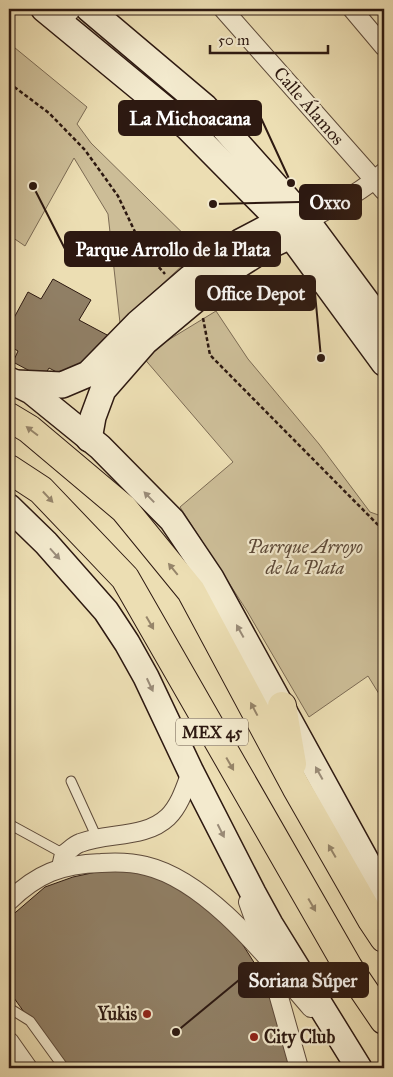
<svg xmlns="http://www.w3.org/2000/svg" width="393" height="1077" font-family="'IM FELL Great Primer',serif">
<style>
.green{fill:#ccbd97;stroke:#7c6b54}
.building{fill:#907f65;stroke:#2d1911}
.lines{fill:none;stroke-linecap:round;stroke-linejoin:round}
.lane-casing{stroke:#5d4a3a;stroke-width:11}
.street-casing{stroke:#5d4a3a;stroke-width:20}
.secondary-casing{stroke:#2d1911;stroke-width:28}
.primary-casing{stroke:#2d1911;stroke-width:30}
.path{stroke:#2d1911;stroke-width:2.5;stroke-dasharray:4 2.5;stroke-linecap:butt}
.lane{stroke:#f3eace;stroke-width:9}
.street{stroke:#f3eace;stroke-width:18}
.secondary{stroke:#f3eace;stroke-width:25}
.primary{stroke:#ecdeb3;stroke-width:28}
.oneway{fill:#96856a}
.oneway2{fill:#9a8c79}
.poi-dot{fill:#8f2418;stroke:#f3eace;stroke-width:2}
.labels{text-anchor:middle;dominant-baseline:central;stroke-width:4.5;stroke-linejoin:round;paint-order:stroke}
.shield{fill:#f3eace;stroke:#68584a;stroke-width:1}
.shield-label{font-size:16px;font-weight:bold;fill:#2d1911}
.street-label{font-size:18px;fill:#2d1911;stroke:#f3eace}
.park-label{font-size:18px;font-style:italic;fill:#5d4a39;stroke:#f3eace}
.poi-label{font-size:18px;font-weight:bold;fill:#2d1911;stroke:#f3eace;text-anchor:end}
.leader{fill:none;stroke:#2d1911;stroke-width:2}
.callout-dot{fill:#2d1911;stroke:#f3eace;stroke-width:2}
.callout{fill:#2d1911;stroke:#2d1911;stroke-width:2}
.callout-label{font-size:19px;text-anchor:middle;font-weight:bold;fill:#fff}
</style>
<rect width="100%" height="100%" fill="#ecdeb3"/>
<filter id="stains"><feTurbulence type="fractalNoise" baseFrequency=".004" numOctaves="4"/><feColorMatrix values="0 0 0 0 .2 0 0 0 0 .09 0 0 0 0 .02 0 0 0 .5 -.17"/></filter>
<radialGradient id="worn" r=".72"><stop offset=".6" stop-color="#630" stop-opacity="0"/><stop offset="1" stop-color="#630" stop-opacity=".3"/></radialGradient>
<g class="green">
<path d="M9,43L87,107L77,124L91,143L204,254L198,251L120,323L108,214L74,158L25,246L9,235Z"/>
<path d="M216,311L248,359L319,444L370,512L384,517V702L368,676L309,717L247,611L180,507L233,462L142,356Z"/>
</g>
<g class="building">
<path d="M53,279L91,300L79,320L109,336L68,378L49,368L43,378L13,362L18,351L9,346V327L28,292L41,299Z"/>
<path d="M124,870L147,872L169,883L209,910L241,942L264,978L282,1034L290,1068H64L9,991V918L45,887L73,877L101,871Z"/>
</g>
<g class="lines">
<g class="lane-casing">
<g id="lane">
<path d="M71,781L97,838"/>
<path d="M9,824L64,854"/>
<path d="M9,1008L30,1021L64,1068"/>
</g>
</g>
<g class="street-casing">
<g id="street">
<path d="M223,9L384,191"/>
<path d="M352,9L384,47"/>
<path d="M61,22L72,9"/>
<path d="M307,221C334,206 361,192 384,172"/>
<path d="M61,867L64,854C69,851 74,845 80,843C108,832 145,839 168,817C180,805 185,788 191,772"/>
<path d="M9,901C37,874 61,864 101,863C116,862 131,862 146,866C209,881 270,961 311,1008"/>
<path d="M248,902L268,958L299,1068"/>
<path d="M9,1041L28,1068"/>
</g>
</g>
<g class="secondary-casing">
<g id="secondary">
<path d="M44,9L187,127L280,221L384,363"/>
<path d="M89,9L205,107L307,221L384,325"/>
<path d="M9,380L31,391L100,447L172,520L211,578L384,893"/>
<path d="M16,383L62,385L88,374L138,323L190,278L224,253L240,242L280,221H294"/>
<path d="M89,439L93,417L103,390L145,342L231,270L267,247L286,238"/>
<path d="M9,507L46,543L106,611L127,643L146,677L191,772L253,893L270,924L359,1068"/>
</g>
</g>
<g class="primary-casing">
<g id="primary">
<path d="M9,417L29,429L124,509L191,591L296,787L372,920L384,938"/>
<path d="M9,469L41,490L125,578L348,967L384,1020"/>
<path d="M282,706L292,764"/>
</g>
</g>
<g class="path">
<path d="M9,83L49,113L85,150L118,196L136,234L157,265L165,274"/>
<path d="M203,318L210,355L384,531"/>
</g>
<use href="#lane" class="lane"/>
<use href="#street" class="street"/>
<use href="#secondary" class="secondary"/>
<use href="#primary" class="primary"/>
</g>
<defs><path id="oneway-solid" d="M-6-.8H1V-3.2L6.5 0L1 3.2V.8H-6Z" transform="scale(1.25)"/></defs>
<g class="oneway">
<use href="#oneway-solid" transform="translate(32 431) rotate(-143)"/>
<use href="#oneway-solid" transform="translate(48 497) rotate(47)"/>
<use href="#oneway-solid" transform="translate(173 569) rotate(-129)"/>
<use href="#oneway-solid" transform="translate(150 623) rotate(60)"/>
<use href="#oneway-solid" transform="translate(254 709) rotate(-118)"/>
<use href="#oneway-solid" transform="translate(230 764) rotate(60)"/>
<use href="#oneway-solid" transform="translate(332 851) rotate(-120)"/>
<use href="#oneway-solid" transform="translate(312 905) rotate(60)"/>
</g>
<g class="oneway2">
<use href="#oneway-solid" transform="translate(149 497) rotate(-134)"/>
<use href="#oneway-solid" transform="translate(55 554) rotate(48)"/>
<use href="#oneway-solid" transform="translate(240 631) rotate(-119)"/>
<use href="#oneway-solid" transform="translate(150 685) rotate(65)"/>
<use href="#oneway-solid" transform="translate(319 773) rotate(-119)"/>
<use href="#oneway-solid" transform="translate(221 831) rotate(63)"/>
</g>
<g class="poi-dot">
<circle cx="147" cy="1014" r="5"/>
<circle cx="254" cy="1037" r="5"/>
</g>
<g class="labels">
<rect class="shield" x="176" y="718.5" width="72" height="27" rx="4"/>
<g class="shield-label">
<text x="212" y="732">MEX 45</text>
</g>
<g class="street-label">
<text transform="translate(309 106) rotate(49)">Calle Álamos</text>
</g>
<g class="park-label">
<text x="305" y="547">Parrque Arroyo<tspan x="305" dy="21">de la Plata</tspan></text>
</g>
<g class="poi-label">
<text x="137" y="1014">Yukis</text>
<text x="264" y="1037" text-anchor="start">City Club</text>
</g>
</g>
<path class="leader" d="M291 183L261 118M213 204L300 202M33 186L65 249M321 358L315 293M176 1032L239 980"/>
<g class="callout-dot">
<circle cx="291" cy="183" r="5"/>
<circle cx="213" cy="204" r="5"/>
<circle cx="33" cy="186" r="5"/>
<circle cx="321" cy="358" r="5"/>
<circle cx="176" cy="1032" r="5"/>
</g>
<g class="callout">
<rect x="119" y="101" width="142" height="34" rx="5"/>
<rect x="300" y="185" width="61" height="34" rx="5"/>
<rect x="65" y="232" width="215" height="34" rx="5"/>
<rect x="196" y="276" width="119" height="34" rx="5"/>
<rect x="239" y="963" width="129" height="34" rx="5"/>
</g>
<g class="callout-label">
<text x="190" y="125">La Michoacana</text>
<text x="330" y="209">Oxxo</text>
<text x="173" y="256">Parque Arrollo de la Plata</text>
<text x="256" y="300">Office Depot</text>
<text x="303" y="987">Soriana Súper</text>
</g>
<rect width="393" height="1077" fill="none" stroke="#ecdeb3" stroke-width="30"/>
<rect x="10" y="10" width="373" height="1057" fill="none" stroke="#2d1911" stroke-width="2.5"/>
<rect x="15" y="15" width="363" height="1047" fill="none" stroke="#2d1911"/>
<path d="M210 45v8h118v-8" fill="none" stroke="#2d1911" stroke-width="2.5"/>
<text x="218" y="45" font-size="15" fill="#2d1911" stroke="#f3eace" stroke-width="4" paint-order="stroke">50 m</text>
<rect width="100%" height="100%" filter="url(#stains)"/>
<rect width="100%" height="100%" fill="url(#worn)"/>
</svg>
